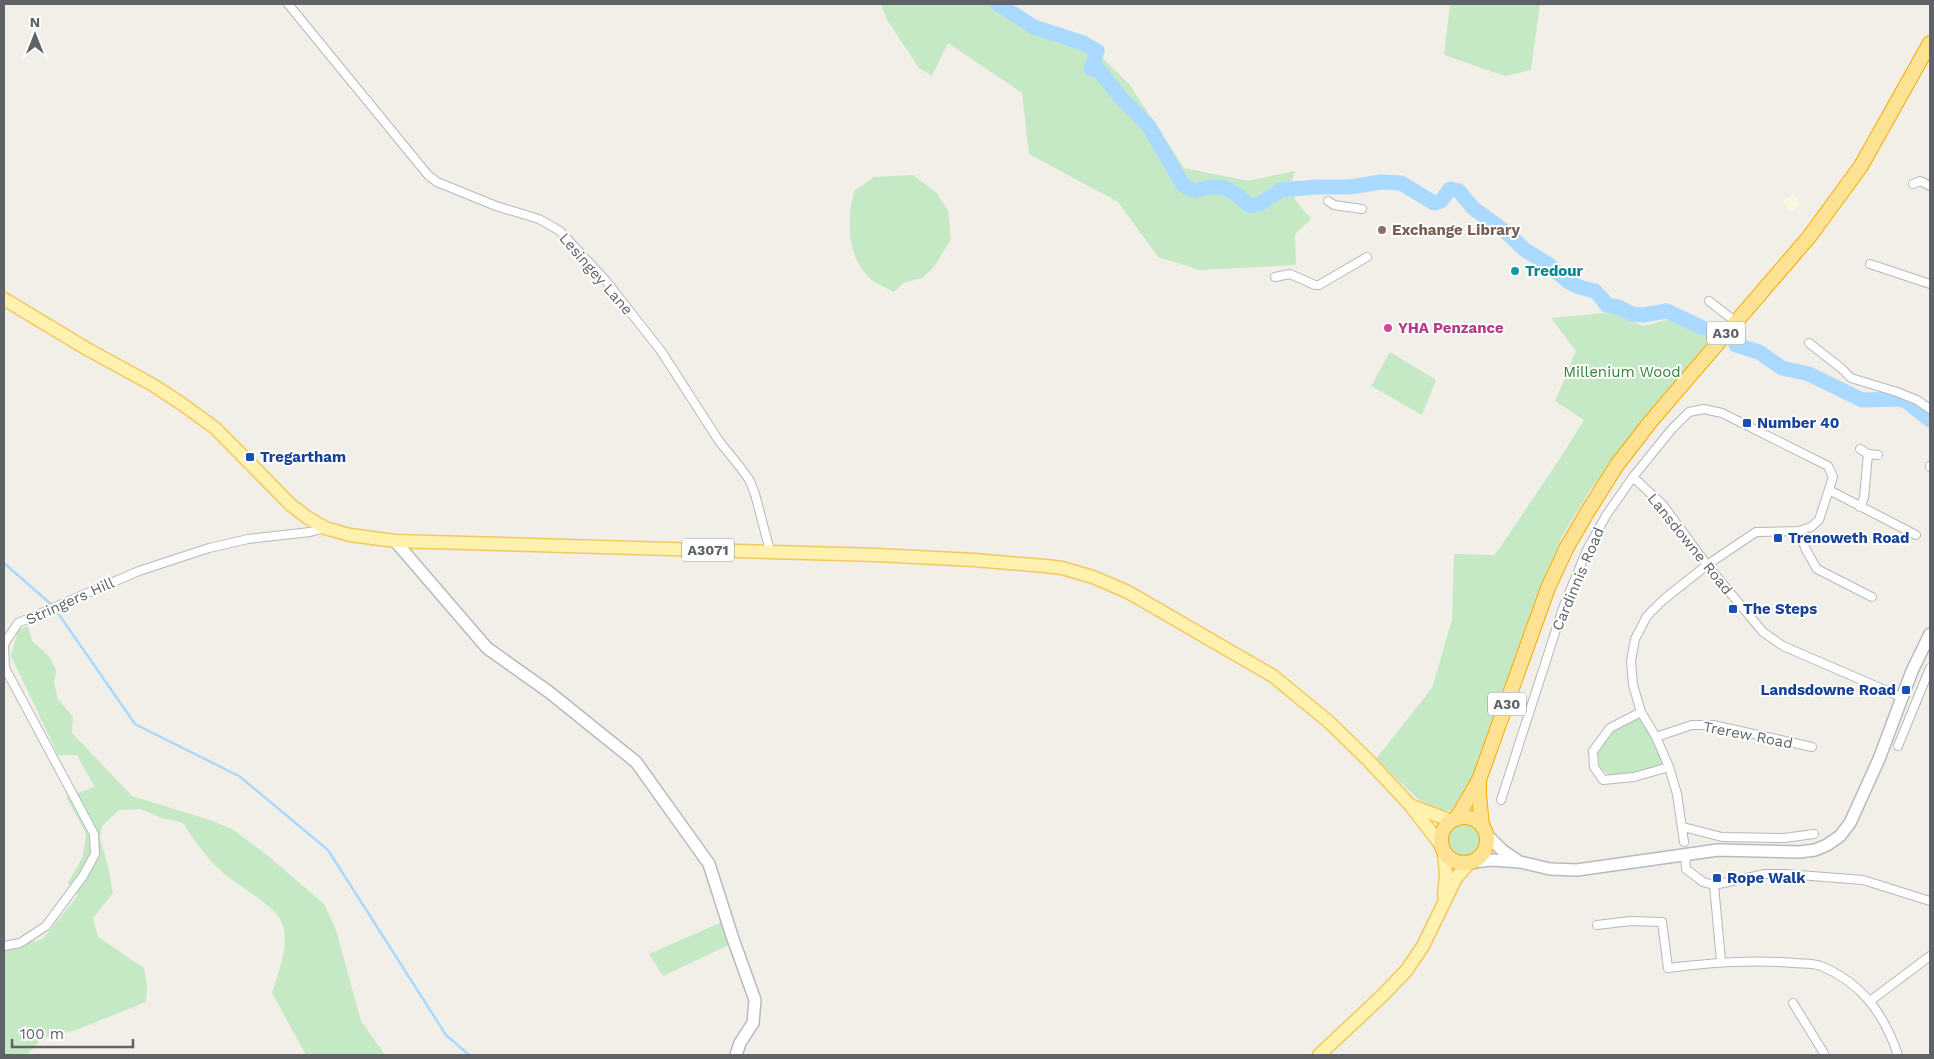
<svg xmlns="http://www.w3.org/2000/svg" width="1934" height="1059" font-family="'Work Sans',sans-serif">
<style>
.commercial{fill:#fef7e0}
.green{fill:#c5e8c5}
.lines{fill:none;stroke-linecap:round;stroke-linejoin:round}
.stream{stroke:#aadaff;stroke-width:2.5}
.river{stroke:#aadaff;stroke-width:15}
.street-casing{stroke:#b5b8bc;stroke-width:10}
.secondary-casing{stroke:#b6babf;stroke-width:14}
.primary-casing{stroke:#f2c960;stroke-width:15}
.highway-casing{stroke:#f9ab00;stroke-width:16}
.street{stroke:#fff;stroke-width:8}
.secondary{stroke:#fff;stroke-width:11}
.primary{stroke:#fff2af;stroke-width:12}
.highway{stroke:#fde293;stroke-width:14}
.education-dot{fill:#8d6e63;stroke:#fff;stroke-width:2}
.culture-dot{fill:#0f9aa8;stroke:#fff;stroke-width:2}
.hotel-dot{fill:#d1479c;stroke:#fff;stroke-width:2}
.transit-dot{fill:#1a4fb4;stroke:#fff;stroke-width:2}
.labels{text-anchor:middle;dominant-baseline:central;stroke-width:4;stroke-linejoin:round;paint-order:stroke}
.shield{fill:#fff;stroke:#8f9295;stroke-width:1}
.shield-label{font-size:14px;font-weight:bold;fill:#5f6368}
.education-label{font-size:15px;font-weight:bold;fill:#785e54;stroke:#fff;text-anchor:start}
.culture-label{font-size:15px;font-weight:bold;fill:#0d838f;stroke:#fff;text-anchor:start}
.street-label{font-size:15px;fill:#5f6368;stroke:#fff}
.hotel-label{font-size:15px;font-weight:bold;fill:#b23c85;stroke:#fff;text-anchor:start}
.park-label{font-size:15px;fill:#348238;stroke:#fff}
.transit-label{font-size:15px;font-weight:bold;fill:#164399;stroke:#fff;text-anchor:start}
</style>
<rect width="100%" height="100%" fill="#f1efe8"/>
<path class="commercial" d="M1794,194L1801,204L1790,212L1783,201Z"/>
<g class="green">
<path d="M881,4H1009L1036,22L1079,35L1129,84L1184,168L1248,181L1295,171L1290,187L1296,201L1311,219L1295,234L1296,265L1200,270L1158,257L1118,202L1029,154L1022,93L948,43L932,76L919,68L887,20Z"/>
<path d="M1450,4H1540L1531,70L1505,76L1444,55Z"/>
<path d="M913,175L937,193L948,211L951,239L934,267L922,278L903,283L894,292C887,288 879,285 873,281C846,259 847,221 854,191L874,177Z"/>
<path d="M1615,312L1642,326L1672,319L1713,336L1591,489L1562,536L1474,777L1451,811L1436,809L1418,799L1376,759L1432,688L1452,620L1454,554L1494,555L1497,552L1563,454L1584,420L1555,401L1576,351L1551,318Z"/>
<path d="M1390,352L1436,380L1422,415L1371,386Z"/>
<path d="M28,626L32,641L49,656L56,670L54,684L58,699L73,717L72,733L132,796L210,820L232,829L267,855L324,904L336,930L361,1021L385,1055H306L272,993C278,972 289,949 283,926C279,907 236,885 221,871C206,857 194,840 183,823L159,817L140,809L119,810L102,826L100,838L108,866L113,893L93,918L98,937L144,968L147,985L146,1002L76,1030L42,1038L27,1055H4V950L43,939L78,895L68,883L83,856L86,833L66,797L95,787L77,755H58L11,656L18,630Z"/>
<path d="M1638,715L1643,720L1663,763L1660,767L1622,775L1607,774L1600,767L1597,753L1615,727Z"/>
<circle cx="1465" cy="840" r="18"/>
<path d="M724,921L729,945L663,976L649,954Z"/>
</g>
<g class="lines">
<path class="stream" d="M4,563L53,606L135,724L239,776L328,850L446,1035L469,1055"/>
<g class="river">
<path d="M998,4L1034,27L1083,43L1097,51L1091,69L1099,70L1121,98L1149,126L1183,185L1195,191C1222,181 1231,189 1250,206L1260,204L1281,190L1316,187H1349L1382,182L1401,183L1434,203L1441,201L1450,189L1459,191L1473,208L1506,232L1525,250L1548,264L1567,281L1579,287L1595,291L1605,302"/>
<path d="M1606,305L1618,307L1632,314L1643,315L1667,311L1703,328"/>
<path d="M1736,345L1759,352L1782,368L1809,374L1862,400L1896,399L1906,401L1930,420"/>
</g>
<g class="street-casing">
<g id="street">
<path d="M288,4L428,175L437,182L496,206L539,219L560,231L607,282L639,323L661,351L719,441L740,467L750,481L755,494L770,551"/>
<path d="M1913,184L1920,181L1930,186"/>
<path d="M1328,201L1334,205L1362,209"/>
<path d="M1870,264L1930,284"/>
<path d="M1275,277L1290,274L1315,285H1319L1367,257"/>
<path d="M1709,301L1736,322"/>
<path d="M1809,343L1841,368L1851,378L1897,392L1917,400L1930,409"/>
<path d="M1860,449L1868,454L1878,455"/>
<path d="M1930,467V466"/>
<path d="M1633,477L1663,505L1707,565L1763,632L1783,646L1901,697"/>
<path d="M1829,490L1916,535"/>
<path d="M1860,507L1864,498L1868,454"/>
<path d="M1799,531L1806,550L1817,569L1872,597"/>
<path d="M1641,712L1610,728L1593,751L1594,767L1603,780L1634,777L1669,767"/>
<path d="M1656,737L1692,725H1713L1812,747"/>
<path d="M1898,746L1930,668"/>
<path d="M1501,800L1563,608L1587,550L1607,514L1633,477L1671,430L1689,412L1704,409L1722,413L1828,466L1833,477L1819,520L1811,527L1799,531L1756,532L1707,565L1663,600L1647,616L1635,639L1631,661L1633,685L1641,712L1656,737L1669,767L1677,794L1684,842"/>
<path d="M1683,827L1722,837L1784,838L1814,834"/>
<path d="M1685,854L1686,869L1703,882L1714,885L1765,874H1786L1863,880L1930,901"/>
<path d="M1714,885L1721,961"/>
<path d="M1597,925L1631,921L1662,922L1668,968C1710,963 1751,959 1794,963C1802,964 1813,963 1821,966C1862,983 1884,1014 1898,1055"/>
<path d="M4,946L20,943L46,926L83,876L95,854L94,834L5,668L4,644L18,623L83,595L139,571L209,548L248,539L310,532L325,528"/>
<path d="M1870,1001L1930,956"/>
<path d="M1793,1003L1825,1055"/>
</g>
</g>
<g class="secondary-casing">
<g id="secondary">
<path d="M395,541L487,648L549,692L636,762L709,864L732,936L755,1000L753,1023L740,1043L736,1055"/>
<path d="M1486,834L1502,850L1518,861"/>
<path d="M1473,862L1492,860L1520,862L1550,869L1577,870L1718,850L1799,852L1815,850L1827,845L1840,836L1850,823L1879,759L1912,671L1930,634"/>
</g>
</g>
<g class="primary-casing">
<g id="primary">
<path d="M4,299L87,349L153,385L182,404L215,428L291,505L308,518L325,528L350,535L395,541L877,555L974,560L1045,566L1062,568L1093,577L1128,592L1273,676L1329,722L1367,759L1410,805L1441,845"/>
<path d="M1412,806L1452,821"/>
<path d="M1444,852L1446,875L1444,895"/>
<path d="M1319,1055L1383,995L1406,971L1423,946L1456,878L1469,863"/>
</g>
</g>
<g class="highway-casing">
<g id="highway">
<path d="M1479,780V795L1482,826"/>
<circle cx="1464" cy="840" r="23"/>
<path d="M1456,819L1479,780L1548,588L1567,547L1588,511L1617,465L1651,421L1809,237L1861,166L1930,43"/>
</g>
</g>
<use href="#street" class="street"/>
<use href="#secondary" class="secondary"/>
<use href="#primary" class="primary"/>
<use href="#highway" class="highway"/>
</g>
<circle class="education-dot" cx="1382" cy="230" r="5"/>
<circle class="culture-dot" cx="1515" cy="271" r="5"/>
<circle class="hotel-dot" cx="1388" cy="328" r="5"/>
<g class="transit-dot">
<rect x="1742" y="418" width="10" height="10" rx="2.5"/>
<rect x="245" y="452" width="10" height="10" rx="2.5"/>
<rect x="1773" y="533" width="10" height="10" rx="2.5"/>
<rect x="1728" y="604" width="10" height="10" rx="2.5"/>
<rect x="1901" y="685" width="10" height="10" rx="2.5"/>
<rect x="1712" y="873" width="10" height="10" rx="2.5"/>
</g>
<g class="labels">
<g class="shield">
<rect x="1707" y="321.5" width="38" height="23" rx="4"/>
<rect x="682" y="538.5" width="52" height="23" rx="4"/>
<rect x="1488" y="692.5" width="38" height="23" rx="4"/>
</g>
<g class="shield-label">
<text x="1726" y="333">A30</text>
<text x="708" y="550">A3071</text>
<text x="1507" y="704">A30</text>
</g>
<g class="education-label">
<text x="1392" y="230">Exchange Library</text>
</g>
<g class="culture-label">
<text x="1525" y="271">Tredour</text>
</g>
<g class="street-label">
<text transform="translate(596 274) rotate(49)">Lesingey Lane</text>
<text transform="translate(1690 544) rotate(51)">Lansdowne Road</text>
<text transform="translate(1578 579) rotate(-67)">Cardinnis Road</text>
<text transform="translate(70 601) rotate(-24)">Stringers Hill</text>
<text transform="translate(1748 735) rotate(11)">Trerew Road</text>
</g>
<g class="hotel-label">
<text x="1398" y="328">YHA Penzance</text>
</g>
<g class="park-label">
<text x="1622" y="372">Millenium Wood</text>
</g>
<g class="transit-label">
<text x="1757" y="423">Number 40</text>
<text x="260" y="457">Tregartham</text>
<text x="1788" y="538">Trenoweth Road</text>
<text x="1743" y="609">The Steps</text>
<text x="1896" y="690" text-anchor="end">Landsdowne Road</text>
<text x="1727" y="878">Rope Walk</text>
</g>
</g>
<rect width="1934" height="1059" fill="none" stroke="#5f6368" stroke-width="10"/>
<g transform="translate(35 35)" stroke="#ffffff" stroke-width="4" paint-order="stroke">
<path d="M0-4L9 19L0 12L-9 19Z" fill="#5f6368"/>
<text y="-8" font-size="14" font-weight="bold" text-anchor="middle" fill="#5f6368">N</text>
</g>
<path d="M12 1039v8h121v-8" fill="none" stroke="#5f6368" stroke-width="2.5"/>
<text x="20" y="1039" font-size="15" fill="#5f6368" stroke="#ffffff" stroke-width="4" paint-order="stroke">100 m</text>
</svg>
